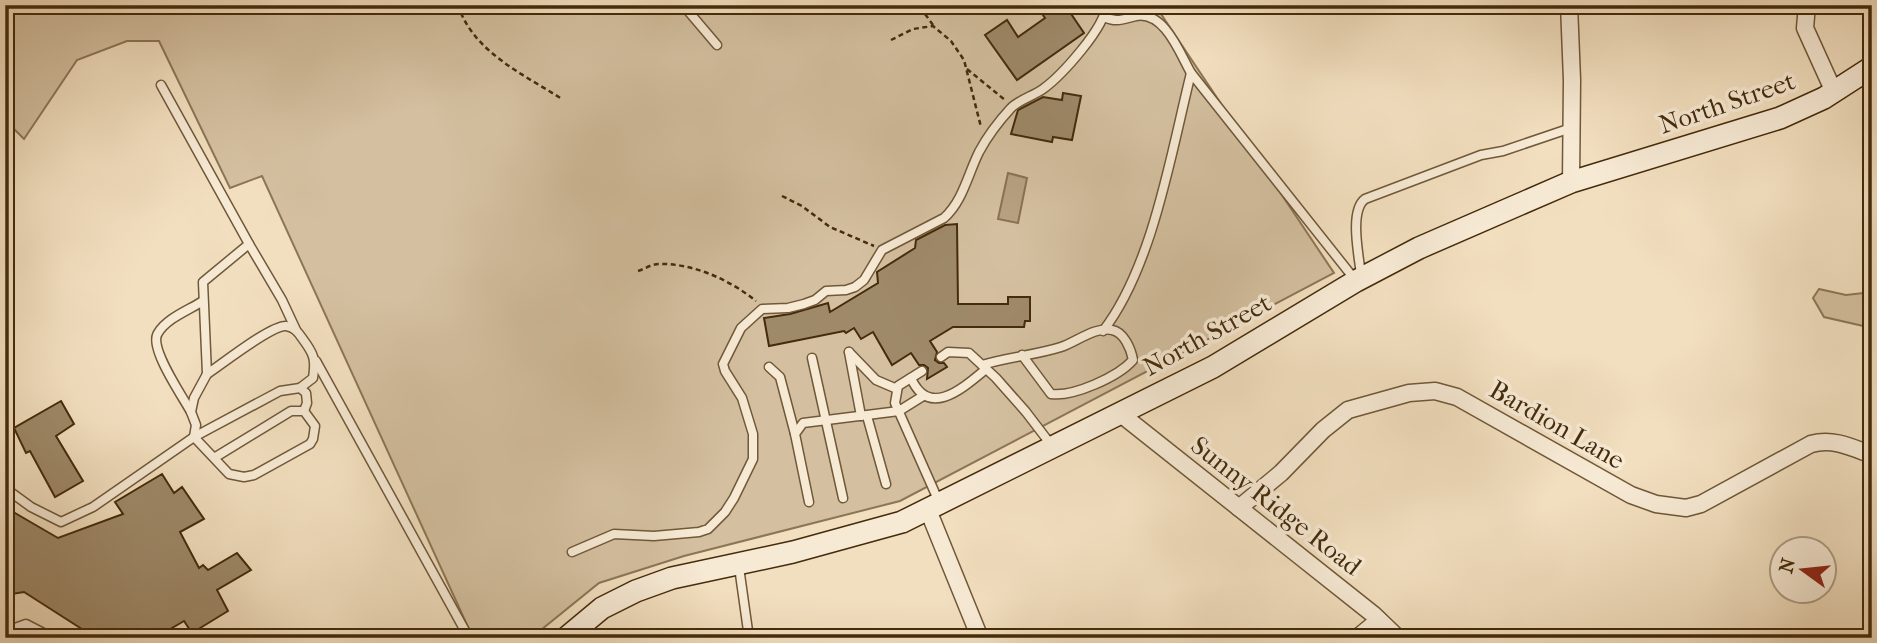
<svg xmlns="http://www.w3.org/2000/svg" width="1877" height="643" font-family="'IM FELL French Canon',serif">
<rect width="100%" height="100%" fill="#f2dfbf"/>
<filter id="stains"><feTurbulence type="fractalNoise" baseFrequency=".00286" numOctaves="4"/><feColorMatrix values="0 0 0 0 .2 0 0 0 0 .09 0 0 0 0 .02 0 0 0 .5 -.17"/></filter>
<radialGradient id="worn" r=".72"><stop offset=".6" stop-color="#630" stop-opacity="0"/><stop offset="1" stop-color="#630" stop-opacity=".3"/></radialGradient>
<g fill="#d4c0a0" stroke="#8c7656" stroke-width="2">
<polygon points="5,5 1155,5 1334,273 900,501 684,556 599,583 531,638 473,638 262,176 230,188 159,41 127,41 77,60 24,139 5,120"/>
<polygon points="1819,289 1846,295 1872,292 1872,328 1824,317 1813,298"/>
</g>
<polygon fill="#b7a282" stroke="#897252" stroke-width="2" points="1008,173 1027,178 1018,223 998,219"/>
<g fill="#9e8969" stroke="#442b0b" stroke-width="2">
<polygon points="1036,5 1065,5 1084,33 1017,80 985,35 1007,20 1018,37 1045,18"/>
<polygon points="1063,93 1081,96 1072,140 1053,137 1052,142 1011,134 1018,110 1043,97 1062,100"/>
<polygon points="957,224 958,304 1008,304 1008,297 1030,297 1030,321 1025,321 1024,327 953,327 930,341 937,352 935,360 939,363 944,363 947,367 927,379 928,368 924,365 919,365 911,353 892,365 873,332 861,339 854,328 846,333 844,331 769,346 764,318 790,314 828,303 830,312 878,283 877,272 915,248 916,240 945,225"/>
<polygon points="61,401 74,424 56,436 83,481 55,497 30,451 26,453 14,428"/>
<polygon points="162,474 174,493 182,487 204,519 180,532 199,568 203,565 208,570 237,553 251,570 217,590 228,611 192,633 184,621 155,638 96,638 24,592 5,595 5,503 15,513 58,538 123,514 115,502"/>
</g>
<g fill="none" stroke-linecap="round" stroke-linejoin="round">
<g stroke="#705838" stroke-width="11">
<g id="lane">
<polyline points="683,5 717,45"/>
<path d="M 1104,17 C 1117,23 1123,19 1136,16 C 1165,11 1180,54 1191,73"/>
<polyline points="161,85 249,244 282,300 296,330"/>
<path d="M 1361,275 C 1359,256 1349,211 1365,199 L 1481,155 L 1503,151 L 1571,128"/>
<path d="M 1103,331 C 1153,266 1171,153 1191,73 L 1356,281"/>
<polyline points="849,352 861,416"/>
<polyline points="849,352 876,380 897,389"/>
<polyline points="941,357 948,352 969,353 996,378 1026,412 1052,446"/>
<polyline points="812,358 843,498"/>
<polyline points="316,361 469,638"/>
<path d="M 982,365 C 1008,357 1036,355 1061,347 C 1076,342 1096,326 1112,330 C 1124,332 1131,349 1133,360 C 1118,377 1073,397 1051,394 L 1022,355"/>
<polyline points="769,367 780,377 795,434"/>
<polyline points="922,371 898,386 895,403 939,502"/>
<path d="M 207,374 C 221,365 271,325 286,326 C 294,327 298,332 302,338 C 314,354 316,359 313,378 L 300,388"/>
<path d="M 911,378 C 929,419 963,388 986,369"/>
<path d="M 191,412 C 183,397 148,347 158,333 C 167,318 189,310 203,301"/>
<polyline points="867,416 886,484"/>
<polyline points="194,437 229,474 244,477 254,475 310,444 313,439 315,426 304,411 291,411 214,458"/>
<polyline points="194,437 196,425 191,412 194,398 207,374 203,282 249,244"/>
<polyline points="5,488 31,507 61,522 93,507 194,437 280,391 300,388 306,393 307,403 304,411"/>
<polyline points="809,502 795,434 803,423 899,411 923,396"/>
<path d="M 572,552 L 614,534 L 654,536 L 699,532 L 708,529 L 725,512 L 734,498 L 753,459 L 753,434 L 742,398 L 725,371 L 723,364 L 741,328 L 762,309 L 788,308 L 804,304 L 815,300 L 826,291 L 846,290 L 855,287 L 864,280 L 882,250 L 944,218 C 963,201 968,174 979,152 C 987,137 999,121 1011,108 C 1019,100 1033,96 1043,89 C 1061,76 1106,27 1106,5"/>
<polyline points="739,567 749,638"/>
<polyline points="5,637 15,628 26,624 53,638"/>
</g>
</g>
<g stroke="#705838" stroke-width="19">
<g id="street">
<polyline points="1569,5 1572,80 1571,182"/>
<polyline points="1807,5 1805,28 1834,92"/>
<polyline points="1122,415 1374,615 1398,638"/>
<path d="M 1239,508 L 1281,473 L 1323,430 L 1348,410 L 1409,393 L 1435,391 L 1457,397 L 1631,495 L 1656,504 L 1686,508 L 1701,504 L 1811,444 C 1833,438 1851,447 1872,455"/>
<polyline points="928,510 980,638"/>
<polyline points="1357,638 1379,620"/>
</g>
</g>
<g stroke="#442b0b" stroke-width="24">
<polyline id="secondary" points="566,638 602,608 636,591 672,578 793,552 902,522 1213,367 1356,281 1419,248 1571,182 1780,118 1824,98 1872,67"/>
</g>
<g stroke="#442b0b" stroke-width="2.5" stroke-dasharray="5 3.5" stroke-linecap="butt">
<path d="M 458,5 C 473,52 523,74 562,99"/>
<polyline points="899,5 925,14 927,5"/>
<polyline points="933,25 925,14 937,5"/>
<polyline points="891,40 913,29 933,26 951,41 964,60 981,127"/>
<polyline points="967,69 1005,100"/>
<polyline points="782,196 802,206 830,227 874,246"/>
<path d="M 638,271 C 645,269 651,264 659,264 C 693,263 730,280 756,301"/>
</g>
<use href="#lane" stroke="#f7ead5" stroke-width="8"/>
<use href="#street" stroke="#f7ead5" stroke-width="16"/>
<use href="#secondary" stroke="#f7ead5" stroke-width="21"/>
</g>
<g text-anchor="middle" dominant-baseline="central" stroke-width="7" stroke-linejoin="round" paint-order="stroke">
<g font-size="26" fill="#442b0b" stroke="#f7ead5">
<text transform="translate(1727 103) rotate(-19)">North Street</text>
<text transform="translate(1207 335) rotate(-29)">North Street</text>
<text transform="translate(1557 425) rotate(30)">Bardion Lane</text>
<text transform="translate(1276 506) rotate(38)">Sunny Ridge Road</text>
</g>
</g>
<rect width="1877" height="643" fill="none" stroke="#f2dfbf" stroke-width="28"/>
<rect x="7" y="7" width="1863" height="629" fill="none" stroke="#442b0b" stroke-width="3.5"/>
<rect x="14" y="14" width="1849" height="615" fill="none" stroke="#442b0b" stroke-width="2"/>
<g transform="translate(1803 570) rotate(285)"><circle r="33" fill="#f7ead5" stroke="#af9e84" stroke-width="2"/>
<path d="M0-5L12 26L0 18L-12 26Z" fill="#8f2418"/>
<text y="-10" font-size="19" font-weight="bold" text-anchor="middle" fill="#442b0b">N</text>
</g>
<rect width="100%" height="100%" filter="url(#stains)"/>
<rect width="100%" height="100%" fill="url(#worn)"/>
</svg>
